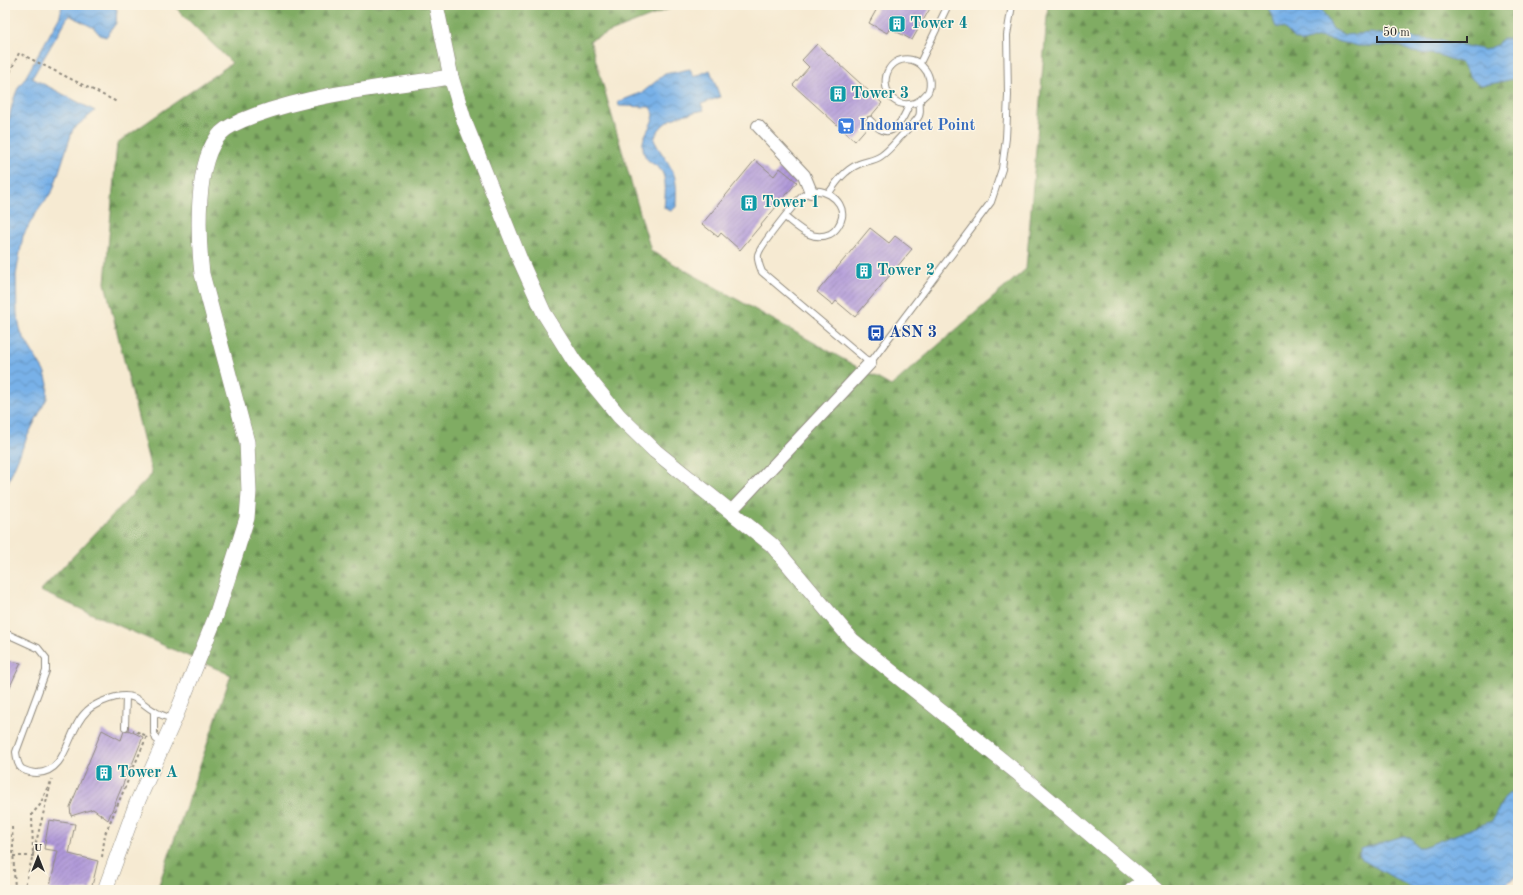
<svg xmlns="http://www.w3.org/2000/svg" width="1523" height="895" font-family="'Old Standard TT',serif">
<defs>
<pattern id="forest-firs" width="22" height="20" patternUnits="userSpaceOnUse"><rect width="22" height="20" fill="#80ac64"/><path d="M5 1l3.5 6h-7zM16 11l3.5 6h-7z" fill="#698c53"/></pattern>
<pattern id="water-waves" width="16" height="10" patternUnits="userSpaceOnUse"><rect width="16" height="10" fill="#78b1e8"/><path d="M0 5q4-4 8 0t8 0" fill="none" stroke="#6390bc"/></pattern>
<pattern id="building-hatch" width="6" height="6" patternUnits="userSpaceOnUse"><rect width="6" height="6" fill="#af97d9"/><path d="M-1 1l2-2M0 6l6-6M5 7l2-2" fill="none" stroke="#8f7bb0"/></pattern>
</defs>
<rect width="100%" height="100%" fill="#fcf5e5"/>
<filter id="ink" filterUnits="userSpaceOnUse"><feTurbulence type="fractalNoise" baseFrequency=".025" numOctaves="2"/><feDisplacementMap in="SourceGraphic" scale="8" xChannelSelector="R" yChannelSelector="G"/><feConvolveMatrix kernelMatrix="1 2 1 2 8 2 1 2 1" color-interpolation-filters="sRGB"/></filter>
<filter id="wash" filterUnits="userSpaceOnUse"><feTurbulence type="fractalNoise" baseFrequency=".012" numOctaves="4" result="noise"/><feDisplacementMap in="SourceGraphic" scale="16" xChannelSelector="R" yChannelSelector="G"/><feGaussianBlur stdDeviation="0.9" result="paint"/><feColorMatrix in="noise" values="0 0 0 0 0 0 0 0 0 0 0 0 0 0 0 0 0 1.4 0 .05"/><feComposite in="paint" operator="in"/></filter>
<g filter="url(#wash)">
<rect width="100%" height="100%" fill="#f6ead2"/>
<polygon fill="url(#forest-firs)" stroke="#566c48" points="173,5 679,5 590,40 651,251 891,386 1026,269 1048,5 1518,5 1518,844 1488,890 157,890 231,675 40,591 152,474 105,283 117,143 232,63"/>
<g fill="url(#water-waves)" stroke="#526e8a">
<path d="M 62,5 L 109,5 L 117,9 L 116,23 L 106,37 L 100,35 L 94,28 L 69,15 L 32,78 L 95,111 L 73,129 L 53,190 L 34,216 L 23,236 L 16,275 L 17,314 L 21,333 L 45,373 L 48,384 L 47,398 L 28,435 L 5,489 L 7,392 L 5,387 L 5,142 C 8,127 12,90 24,80 L 60,16 Z"/>
<polygon points="1267,5 1319,5 1333,29 1345,35 1370,33 1444,41 1485,50 1497,45 1501,39 1518,39 1518,78 1491,84 1480,85 1473,80 1461,63 1439,55 1412,52 1400,46 1358,46 1319,37 1303,42 1294,38 1284,28 1276,27"/>
<path d="M 690,69 L 694,77 L 710,70 L 720,97 L 701,104 L 704,110 C 683,115 661,117 654,140 C 659,151 667,159 672,170 C 678,181 676,195 676,207 L 671,211 L 664,208 C 665,197 668,176 659,168 C 650,161 644,161 643,147 C 641,137 653,125 654,114 L 650,107 L 619,106 L 618,102 L 643,92 L 665,74 Z"/>
<polygon points="1511,792 1518,793 1518,873 1504,887 1495,890 1415,890 1361,859 1359,854 1361,849 1403,836 1410,838 1418,847 1423,847 1492,821 1505,797"/>
</g>
<g id="blocks">
<g fill="url(#building-hatch)">
<polygon points="879,5 932,5 912,40 890,28 887,33 869,23"/>
<polygon points="817,44 882,103 871,116 867,117 865,122 869,125 855,141 793,85 809,67 802,60"/>
<polygon points="755,160 774,176 780,168 797,182 740,250 721,233 718,237 702,224"/>
<polygon points="870,228 889,243 895,236 912,249 855,317 836,301 833,305 817,292"/>
<polygon points="5,660 21,663 5,697"/>
<polygon points="102,730 121,740 124,731 128,730 143,737 131,767 127,769 126,777 108,820 93,809 71,816 70,807"/>
<polygon points="49,820 75,824 69,854 98,861 91,890 49,890 58,851 44,849"/>
</g>
</g>
</g>
<g filter="url(#ink)">
<use href="#blocks" fill-opacity="0" stroke="#908a7e" stroke-width="1"/>
<g fill="none" stroke-linecap="round" stroke-linejoin="round">
<g stroke="#908a7e" stroke-width="8">
<g id="service">
<polyline points="920,63 948,5"/>
<path d="M 870,120 C 873,123 876,127 880,129 C 895,138 905,115 909,105"/>
<path d="M 829,193 C 837,181 845,170 859,164 C 866,161 874,161 881,156 C 890,150 897,140 905,132 C 909,127 916,122 919,116 C 921,112 919,106 920,101 C 921,98 926,95 928,92 C 932,83 929,73 923,67 C 917,60 907,57 898,61 C 877,71 884,107 909,104 C 913,104 917,102 920,100"/>
<path d="M 785,217 C 799,228 812,242 830,234 C 836,231 841,223 842,217 C 845,199 819,183 804,195 C 797,200 759,247 758,255 C 757,260 760,267 762,272 L 870,363 L 991,202 L 1002,169 L 1006,138 L 1008,95 L 1007,35 L 1012,5"/>
<path d="M 5,633 L 38,648 L 46,658 L 46,671 L 16,752 C 17,758 17,765 22,769 C 26,771 33,773 37,773 C 68,772 67,730 86,712 C 92,705 107,699 116,697 C 137,693 140,703 154,711 C 160,715 168,717 174,720"/>
<polyline points="154,711 154,733 156,739 164,743"/>
<polyline points="125,727 126,697"/>
</g>
</g>
<g stroke="#908a7e" stroke-width="14">
<g id="minor">
<polyline points="758,126 804,175 811,192"/>
<polyline points="731,511 870,363"/>
</g>
</g>
<g stroke="#908a7e" stroke-width="16">
<g id="tertiary">
<polyline points="436,5 451,77 465,123 521,262 544,313 574,361 619,416 655,451 772,545 852,640 1019,774 1156,890"/>
<path d="M 105,890 L 136,805 L 174,720 L 216,616 L 247,518 L 249,492 L 247,442 L 202,274 C 198,237 194,161 221,133 C 229,125 242,120 253,116 C 316,93 385,87 451,77"/>
<polyline points="1132,890 1146,881"/>
</g>
</g>
<g stroke="#908a7e" stroke-width="2" stroke-dasharray="3 3" stroke-linecap="butt">
<polyline points="5,83 19,53 117,102"/>
<polyline points="12,827 15,890"/>
<polyline points="5,836 12,836"/>
<polyline points="13,856 33,856 32,814 40,805 51,779"/>
<polyline points="102,857 105,834 147,736 133,730"/>
<polyline points="24,890 52,779"/>
</g>
<use href="#service" stroke="#fff" stroke-width="6"/>
<use href="#minor" stroke="#fff" stroke-width="12"/>
<use href="#tertiary" stroke="#fff" stroke-width="15"/>
</g>
</g>
<defs>
<g id="building-square" transform="scale(0.9)"><rect x="-9" y="-9" width="18" height="18" rx="4" fill="#0f9aa8" stroke="#fcf5e5"/><path d="M-4-6H4V6H1V3H-1V6H-4ZM-2.5-4.3h1.7v1.8h-1.7ZM.8-4.3h1.7v1.8H.8ZM-2.5-1h1.7V.8h-1.7ZM.8-1h1.7V.8H.8Z" fill="#fff"/></g>
<g id="supermarket-square" transform="scale(0.9)"><rect x="-9" y="-9" width="18" height="18" rx="4" fill="#3f7fe0" stroke="#fcf5e5"/><path d="M-6-5.5h2.5l.6 2H6L4.5 2H-2.5L-4.4-4H-6ZM-1.5 3.2a1.3 1.3 0 1 0 .1 0ZM3 3.2a1.3 1.3 0 1 0 .1 0Z" fill="#fff"/></g>
<g id="bus-square" transform="scale(0.9)"><rect x="-9" y="-9" width="18" height="18" rx="4" fill="#1a4fb4" stroke="#fcf5e5"/><path d="M-5-6H5V4H4V6H2V4H-2V6H-4V4H-5ZM-3.5-4V0h7V-4ZM-3.5 1.2v1.5H-2V1.2ZM2 1.2v1.5H3.5V1.2Z" fill="#fff"/></g>
</defs>
<g fill-rule="evenodd">
<use href="#building-square" x="897" y="24"/>
<use href="#building-square" x="838" y="94"/>
<use href="#supermarket-square" x="846" y="126"/>
<use href="#building-square" x="749" y="203"/>
<use href="#building-square" x="864" y="271"/>
<use href="#bus-square" x="876" y="333"/>
<use href="#building-square" x="104" y="773"/>
</g>
<g text-anchor="middle" dominant-baseline="central" stroke-width="3" stroke-linejoin="round" paint-order="stroke">
<g font-size="16" font-weight="bold" fill="#0d838f" stroke="#fcf5e5" text-anchor="start">
<text x="910" y="24">Tower 4</text>
<text x="851" y="94">Tower 3</text>
<text x="762" y="203">Tower 1</text>
<text x="877" y="271">Tower 2</text>
<text x="117" y="773">Tower A</text>
</g>
<g font-size="16" font-weight="bold" fill="#366cbe" stroke="#fcf5e5" text-anchor="start">
<text x="859" y="126">Indomaret Point</text>
</g>
<g font-size="16" font-weight="bold" fill="#164399" stroke="#fcf5e5" text-anchor="start">
<text x="889" y="333">ASN 3</text>
</g>
</g>
<rect width="1523" height="895" fill="none" stroke="#fcf5e5" stroke-width="20"/>
<g transform="translate(38 857)" stroke="#fcf5e5" stroke-width="3" paint-order="stroke">
<path d="M0-3L7 15L0 10L-7 15Z" fill="#2b2b2b"/>
<text y="-6" font-size="11" font-weight="bold" text-anchor="middle" fill="#2b2b2b">U</text>
</g>
<path d="M1377 36v6h90v-6" fill="none" stroke="#2b2b2b" stroke-width="2"/>
<text x="1383" y="36" font-size="12" fill="#2b2b2b" stroke="#fcf5e5" stroke-width="3" paint-order="stroke">50 m</text>
</svg>
